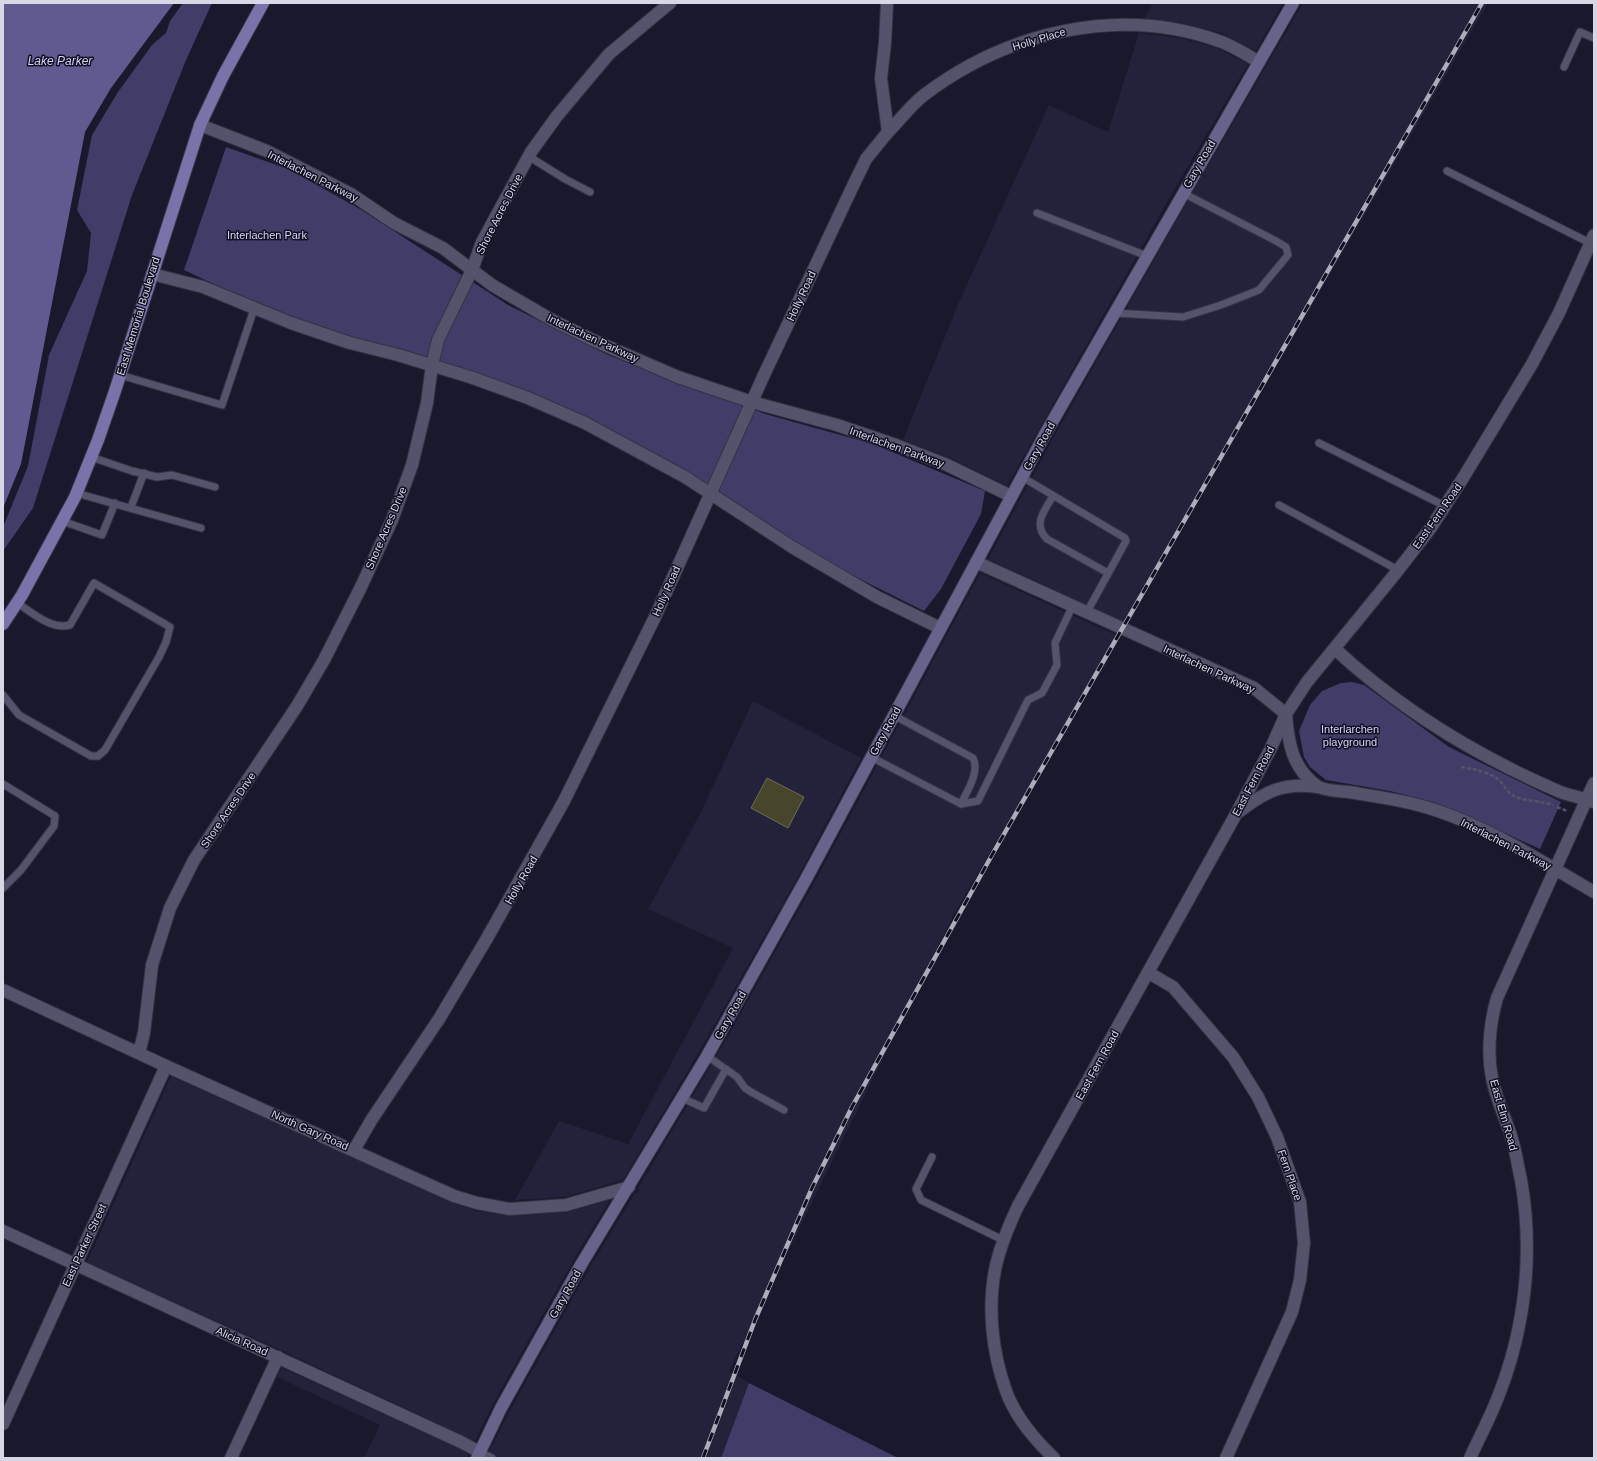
<svg xmlns="http://www.w3.org/2000/svg" width="1597" height="1461" font-family="Helvetica,sans-serif">
<rect width="100%" height="100%" fill="#1a182d"/>
<g fill="#24213b">
<polygon points="1153,3 1283,3 1256,51 1221,33 1183,23 1145,18"/>
<polygon points="1303,3 1488,3 1126,623 988,559 1052,440 1185,205"/>
<polygon points="1139,33 1180,38 1217,48 1248,64 1170,197 1007,486 948,457 903,440 959,302 1049,105 1108,132"/>
<polygon points="980,573 1118,636 954,914 729,1371 749,1383 721,1458 486,1458 509,1412 590,1267 635,1193 639,1192 638,1188 717,1055 814,883"/>
<polygon points="753,701 861,758 799,875 702,1047 623,1180 564,1197 515,1200 559,1121 628,1144 733,948 648,909 700,814"/>
<polygon points="171,1076 452,1203 476,1211 509,1216 568,1212 610,1200 574,1259 493,1404 475,1441 274,1347 87,1262"/>
<polygon points="282,1368 458,1448 469,1455 467,1458 364,1458 380,1425 277,1377"/>
</g>
<g fill="#413c68">
<polygon points="183,3 212,3 186,60 132,195 33,508 3,551 3,527 28,466 49,355 87,271 91,233 77,210 92,135 118,92 152,45 166,33 170,21"/>
<polygon points="226,147 288,169 360,209 508,305 608,355 765,414 873,444 985,491 981,514 941,589 924,611 830,564 687,473 592,422 492,378 331,331 252,302 184,270"/>
<polygon points="1352,682 1364,685 1449,747 1561,802 1540,849 1476,820 1431,802 1390,791 1326,780 1310,767 1304,757 1299,731 1310,705 1322,691 1341,683"/>
<polygon points="749,1383 898,1458 721,1458"/>
</g>
<polygon fill="#5f5a8f" points="3,3 174,3 111,88 85,132 21,464 3,508"/>
<polygon fill="#47462d" stroke="#6d6c52" points="767,778 804,797 788,828 751,808"/>
<g fill="none" stroke-linecap="round" stroke-linejoin="round">
<g stroke="#343243" stroke-width="9">
<g id="lane">
<polyline points="1564,67 1580,32 1594,38"/>
<polyline points="528,156 565,179 590,192"/>
<polyline points="1447,171 1590,243"/>
<polyline points="1037,213 1147,256"/>
<polyline points="1114,313 1183,317 1221,305 1259,290 1288,255 1286,247 1276,241 1183,193"/>
<polyline points="120,375 222,405 254,309"/>
<polyline points="1319,443 1445,506"/>
<polyline points="91,457 132,471 157,477 172,475 215,487"/>
<polyline points="1022,477 1125,538 1126,541 1087,612"/>
<polyline points="76,493 201,528"/>
<path d="M 1053,496 C 1045,510 1032,524 1047,539 L 1108,573"/>
<polyline points="1279,505 1398,570"/>
<polyline points="131,507 144,473"/>
<polyline points="62,521 102,535 115,503"/>
<path d="M 3,695 L 19,715 L 91,756 L 98,756 L 105,750 L 159,657 L 166,642 L 170,627 L 94,583 L 70,625 C 51,630 33,613 17,603"/>
<path d="M 893,715 L 973,758 C 980,772 967,791 961,804"/>
<polyline points="871,757 961,804 978,801 1028,700 1042,693 1057,665 1055,643 1073,605"/>
<polyline points="3,784 55,816 54,826 21,870 3,888"/>
<polyline points="707,1056 737,1077 745,1088 751,1092 784,1110"/>
<polyline points="682,1098 704,1108 726,1069"/>
<polyline points="932,1157 916,1189 921,1200 1003,1240"/>
<polyline points="480,1452 492,1458"/>
</g>
</g>
<g stroke="#343243" stroke-width="14">
<g id="street">
<polyline points="200,125 267,151 351,194 394,223 443,248 492,285 552,320 595,341 678,377 752,402 837,425 896,445 945,464 1011,496"/>
<path d="M 888,132 C 900,120 911,105 924,95 C 1007,32 1119,5 1219,41 C 1233,46 1246,54 1259,62"/>
<polyline points="152,274 203,287 291,323 350,343 398,355 470,377 528,398 585,423 685,477 792,547 877,597 940,628"/>
<path d="M 976,562 L 1254,688 L 1286,714 C 1288,742 1292,768 1317,786 C 1324,791 1341,791 1349,792 C 1379,797 1409,801 1438,811 C 1494,830 1544,863 1594,892"/>
<path d="M 1335,649 C 1400,709 1477,756 1558,791 C 1569,796 1582,797 1593,802"/>
<path d="M 1240,811 C 1266,791 1284,782 1318,787"/>
<polyline points="1149,973 1173,987 1233,1057 1258,1097 1277,1137 1300,1202 1304,1243 1300,1280 1292,1312 1226,1458"/>
<polyline points="3,990 166,1066 405,1174 454,1196 477,1203 510,1209 566,1205 629,1187"/>
<polyline points="139,1053 144,1033 152,965 170,908 194,860 297,706 324,660 360,589 392,520 412,465 427,403 432,365 438,340 472,270 482,242 531,152 557,116 609,54 670,3"/>
<polyline points="354,1150 372,1119 439,1019 486,940 564,801 655,617 763,377 851,190 866,159 888,132 881,78 885,43 887,3"/>
<polyline points="3,1231 461,1442 480,1452"/>
<polyline points="3,1424 166,1066"/>
<polyline points="231,1458 278,1357"/>
<path d="M 1054,1458 C 1035,1440 1015,1416 1006,1391 C 992,1352 987,1306 996,1265 C 1001,1244 1009,1225 1018,1206 L 1236,814 L 1270,750 L 1286,714 L 1307,682 L 1395,574 L 1430,529 L 1463,478 L 1532,364 L 1559,313 L 1594,235"/>
<path d="M 1470,1458 C 1479,1438 1490,1418 1498,1397 C 1525,1329 1534,1253 1521,1180 C 1518,1167 1516,1152 1512,1139 C 1506,1119 1496,1099 1492,1078 C 1487,1052 1490,1023 1497,998 L 1594,783"/>
</g>
</g>
<g stroke="#343243" stroke-width="14">
<polyline id="secondary" points="477,1458 501,1408 582,1263 707,1056 806,879 1044,436 1293,3"/>
</g>
<g stroke="#343243" stroke-width="14">
<polyline id="primary" points="3,624 22,595 75,497 98,440 115,391 200,125 223,76 263,3"/>
</g>
<g stroke="#555467" stroke-width="2.5" stroke-dasharray="4 2" stroke-linecap="butt">
<path d="M 1461,767 C 1474,769 1491,772 1501,782 C 1505,787 1508,793 1514,796 C 1526,802 1540,800 1553,805"/>
<polyline points="1557,807 1567,811"/>
</g>
<use href="#lane" stroke="#54536b" stroke-width="7"/>
<use href="#street" stroke="#54536b" stroke-width="12"/>
<use href="#secondary" stroke="#66648a" stroke-width="12"/>
<use href="#primary" stroke="#7874a9" stroke-width="12"/>
<g stroke="#acacbb" stroke-width="4.5">
<polyline id="rail" points="703,1458 755,1320 812,1188 852,1107 992,855 1482,3"/>
</g>
<use href="#rail" stroke="#110f23" stroke-width="3" stroke-dasharray="9" stroke-linecap="butt"/>
</g>
<g text-anchor="middle" dominant-baseline="central" stroke-width="3" stroke-linejoin="round" paint-order="stroke">
<g font-size="11" fill="#d7d7e5" stroke="#110f23">
<text transform="translate(1039 39) rotate(-17)">Holly Place</text>
<text transform="translate(1199 164) rotate(-60)">Gary Road</text>
<text transform="translate(313 176) rotate(27)">Interlachen Parkway</text>
<text transform="translate(499 214) rotate(-63)">Shore Acres Drive</text>
<text transform="translate(801 296) rotate(-65)">Holly Road</text>
<text transform="translate(138 316) rotate(-73)">East Memorial Boulevard</text>
<text transform="translate(593 338) rotate(25)">Interlachen Parkway</text>
<text transform="translate(1039 446) rotate(-61)">Gary Road</text>
<text transform="translate(897 447) rotate(20)">Interlachen Parkway</text>
<text transform="translate(1437 516) rotate(-55)">East Fern Road</text>
<text transform="translate(386 528) rotate(-67)">Shore Acres Drive</text>
<text transform="translate(666 591) rotate(-66)">Holly Road</text>
<text transform="translate(1209 669) rotate(25)">Interlachen Parkway</text>
<text transform="translate(885 731) rotate(-62)">Gary Road</text>
<text transform="translate(1253 781) rotate(-62)">East Fern Road</text>
<text transform="translate(228 810) rotate(-56)">Shore Acres Drive</text>
<text transform="translate(1506 844) rotate(27)">Interlachen Parkway</text>
<text transform="translate(521 880) rotate(-60)">Holly Road</text>
<text transform="translate(730 1015) rotate(-61)">Gary Road</text>
<text transform="translate(1097 1065) rotate(-61)">East Fern Road</text>
<text transform="translate(1504 1115) rotate(74)">East Elm Road</text>
<text transform="translate(310 1130) rotate(24)">North Gary Road</text>
<text transform="translate(1290 1175) rotate(71)">Fern Place</text>
<text transform="translate(84 1245) rotate(-65)">East Parker Street</text>
<text transform="translate(565 1294) rotate(-61)">Gary Road</text>
<text transform="translate(242 1341) rotate(24)">Alicia Road</text>
</g>
<g font-size="11" fill="#d6d4f6" stroke="#110f23">
<text x="267" y="235">Interlachen Park</text>
<text x="1350" y="729">Interlarchen<tspan x="1350" dy="13">playground</tspan></text>
</g>
<g font-size="12" font-style="italic" fill="#d5d4f5" stroke="#110f23">
<text x="60" y="61">Lake Parker</text>
</g>
</g>
<rect width="1597" height="1461" fill="none" stroke="#d7d7e5" stroke-width="8"/>
</svg>
